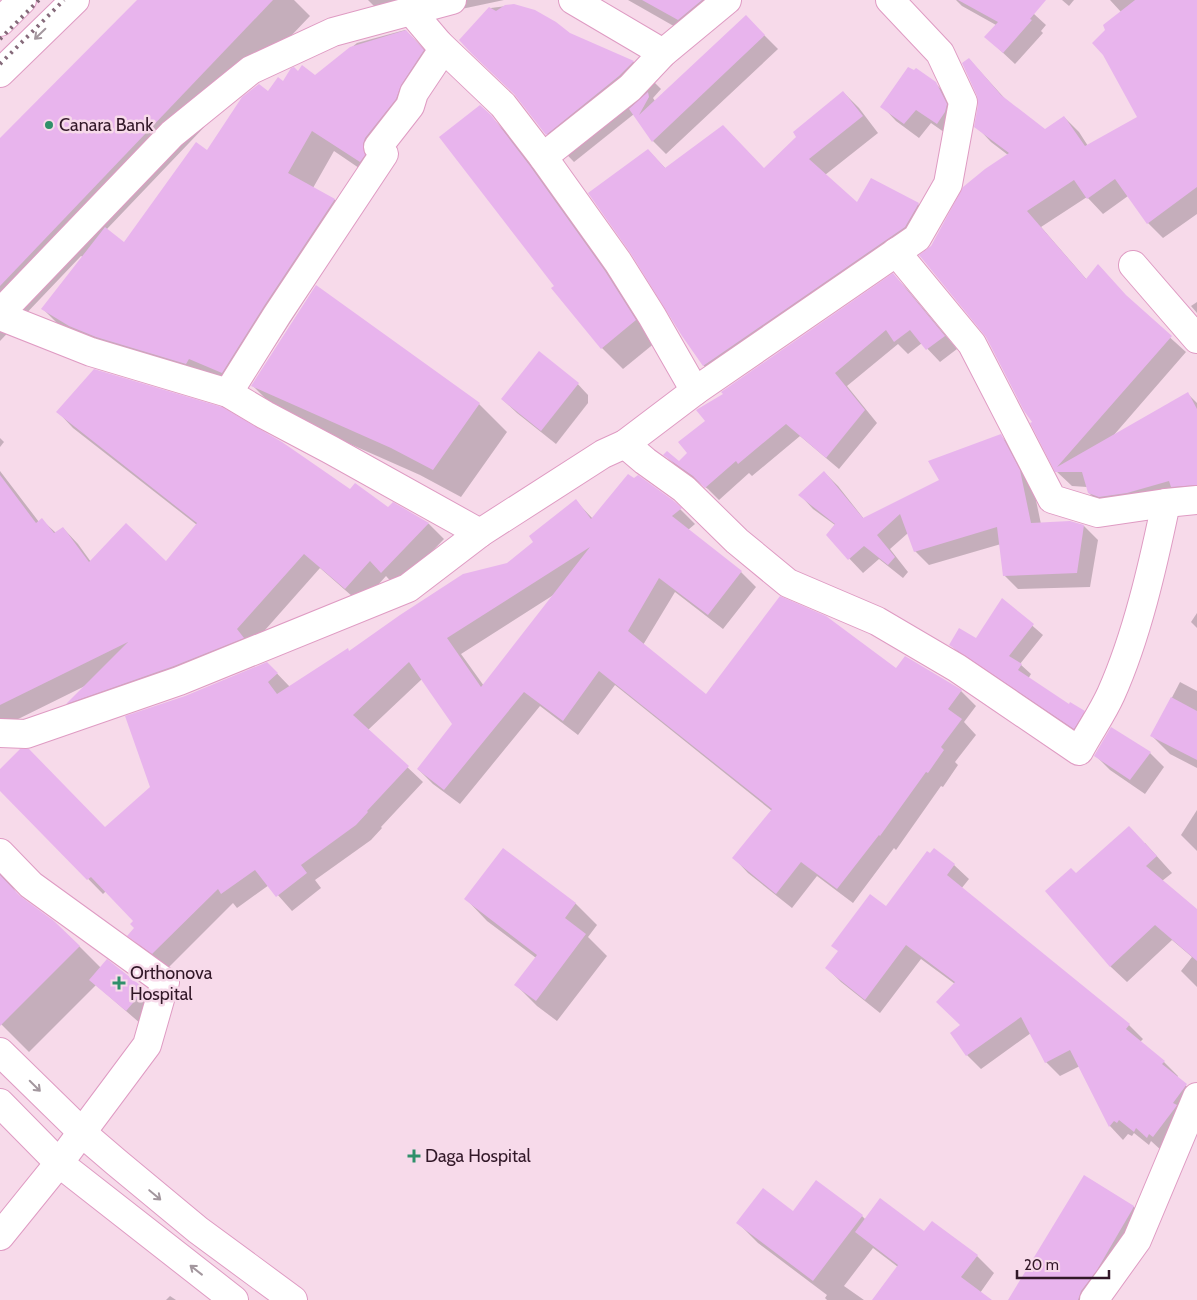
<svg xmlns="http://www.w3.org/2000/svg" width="1197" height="1300" font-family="Cabin,sans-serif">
<rect width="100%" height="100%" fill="#f7daea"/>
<g fill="#0003" fill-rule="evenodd">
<polygon points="139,0 294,0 310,16 106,230 124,244 208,152 269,92 298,73 315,77 357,43 405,30 427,52 422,106 417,120 386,159 381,183 334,151 313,188 335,200 356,221 244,394 64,330 43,309 83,257 81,256 0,341 0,139"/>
<polygon points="368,0 504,0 452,11 394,26"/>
<polygon points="628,0 740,0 732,14 700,41"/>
<polygon points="956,0 1009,0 1034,14 1046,25 1041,31 1043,33 1015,64 986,37 996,25 962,6"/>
<polygon points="1062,0 1074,0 1069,6"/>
<polygon points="1110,0 1197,0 1197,214 1163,238 1148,223 1128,196 1103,214 1087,197 1041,227 1087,280 1098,265 1133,304 1186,352 1113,436 1188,394 1197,403 1197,501 1104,508 1089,493 1087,487 1072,486 1056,471 1034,422 998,356 932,247 1008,155 991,142 976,126 980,105 969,59 1007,101 1045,131 1064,117 1079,132 1088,146 1138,118 1121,12"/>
<polygon points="514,5 569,34 634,62 661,89 653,98 655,101 759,30 778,49 666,154 653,141 634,114 574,162 547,134 519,98 461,40 491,8"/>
<polygon points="935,83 950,98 951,137 931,123 919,138 896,121 882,106"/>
<polygon points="843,92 859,108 878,133 825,175 857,204 918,204 934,220 720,381 704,366 683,335 648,150 666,169 764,169"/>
<polygon points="480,106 512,138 551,189 656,342 623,369 602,348 556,286"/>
<polygon points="893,275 906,288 957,349 940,362 922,343 908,354 898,344 847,386 877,423 839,469 800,436 752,476 749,473 719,500 708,489 677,467 665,455 679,463 689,453 707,421"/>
<polygon points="1197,302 1197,313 1191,306"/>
<polygon points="574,380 588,395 588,403 556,444 517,413 502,399"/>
<polygon points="253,386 479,404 507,432 461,497 420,475 280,413"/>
<polygon points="58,412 350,490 389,508 393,504 429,524 444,539 397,588 386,576 361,604 320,568 251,646 82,718 67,704 85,686 4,726 0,721 0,471 39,522 42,520 56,533 63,528 78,544 91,562 166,563 197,525 73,428"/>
<polygon points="1000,435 1014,449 1033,486 1041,524 1084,526 1098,540 1090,587 1018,589 1004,575 1001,544 929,565 915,551 908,533 890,549 908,572 903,578 879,559 863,573 827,535 835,525 813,509 800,495 824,472 838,486 864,519 940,481"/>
<polygon points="0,438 4,442 0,447"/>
<path d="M 576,501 L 593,519 L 673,502 L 695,524 L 688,530 L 741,572 L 756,587 L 723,629 L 675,592 L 643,645 L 706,696 L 896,670 L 961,691 L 976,706 L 964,722 L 976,735 L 955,762 L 958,765 L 943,787 L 941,786 L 896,850 L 894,848 L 853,903 L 817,876 L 792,908 L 748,873 L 734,858 L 772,811 L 615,685 L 578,735 L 540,706 L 460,804 L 433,784 L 418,769 L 454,724 L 422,679 L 368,730 L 423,782 L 381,827 L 382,828 L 371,840 L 315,880 L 321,888 L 292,911 L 269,885 L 237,908 L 233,903 L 168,968 L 144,950 L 129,935 L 135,928 L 135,921 L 106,891 L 103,894 L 0,789 L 0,771 L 105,828 L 152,788 L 185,697 L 267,663 L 290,687 L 508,564 L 535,542 ZM 555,594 L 484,686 L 461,654 Z"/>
<polygon points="1003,600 1043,635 1020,664 1031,674 1028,679 1069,706 1084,712 1094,721 1084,737 961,655 951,645 977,639"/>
<polygon points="1197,613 1197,628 1191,622"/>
<polygon points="1180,682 1197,691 1197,768 1170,754 1152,736"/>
<polygon points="1150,753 1164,767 1145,794 1110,770 1096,756"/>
<polygon points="1197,810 1197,851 1181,835"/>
<polygon points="1145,843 1172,873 1162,881 1197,911 1197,987 1181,971 1192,957 1172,940 1127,982 1111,967 1046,891 1076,875"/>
<polygon points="503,849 576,904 597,925 588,937 607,956 557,1021 537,1006 516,985 536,958 487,921 466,899"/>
<polygon points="934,849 954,865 969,879 961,889 1129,1025 1143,1039 1140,1042 1164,1062 1178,1076 1177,1078 1197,1095 1162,1151 1151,1141 1149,1145 1134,1133 1132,1136 1128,1134 1123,1140 1110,1126 1080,1066 1060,1076 1046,1062 1031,1033 981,1069 967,1055 955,984 921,959 880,1013 841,982 827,968 886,908"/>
<polygon points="0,873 12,885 16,893 79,946 101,968 145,990 159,1004 141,1024 96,985 29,1052 0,1023"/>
<polygon points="1084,1177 1134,1207 1151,1224 1105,1300 1009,1300"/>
<polygon points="793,1213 862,1216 866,1220 924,1233 977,1256 994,1273 980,1293 989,1300 873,1300 898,1267 873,1248 844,1286 864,1300 827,1300 825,1298 827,1295 758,1243 738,1223"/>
<polygon points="170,1296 176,1300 166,1300"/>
</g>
<g fill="#e8b4ed" fill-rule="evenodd">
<polygon points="137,0 273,0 0,286 0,138"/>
<polygon points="642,0 702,0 678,20"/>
<polygon points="958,0 1046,0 1030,19 1032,20 1003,53 984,37 998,22"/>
<polygon points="1135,0 1197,0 1197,187 1147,224 1115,179 1087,199 1074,180 1027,211 1086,279 1098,264 1126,295 1172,336 1057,467 1188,392 1197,409 1197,485 1171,487 1169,481 1127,493 1099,497 1088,493 1082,472 1055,472 1030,423 1032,422 1024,411 986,337 919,255 931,246 963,187 985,169 1009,153 974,127 978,105 977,96 962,63 969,58 1001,95 1045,129 1064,116 1085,146 1137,117 1103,55 1092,43 1105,30 1103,25"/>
<polygon points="514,4 535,10 556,22 570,33 634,61 619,76 546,135 514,94 472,54 459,40 489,7 496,11 505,5"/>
<polygon points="746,15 765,35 652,142 629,109 648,92 649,97 639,115"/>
<polygon points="406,30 424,50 401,85 396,99 365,138 363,144 365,155 360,162 312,131 288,173 335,199 264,306 222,373 189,359 186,364 96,337 69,326 41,309 105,227 124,242 196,142 207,150 242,97 259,84 268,91 278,77 283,81 291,68 294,67 298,71 302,65 315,75 350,47"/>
<polygon points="908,67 914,70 916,68 936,82 947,104 945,112 937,124 916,110 904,124 880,107"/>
<polygon points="843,91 863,116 809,159 857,202 871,178 919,203 905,227 703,366 682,336 631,254 588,193 648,149 665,168 723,125 764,168 796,137 793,132"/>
<polygon points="480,105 491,115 530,166 605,271 636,320 601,349 551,288 554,286 439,137"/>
<polygon points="893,273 945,336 926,350 910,330 894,342 886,330 835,373 865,410 826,458 786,424 738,464 736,461 705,488 693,476 663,455 667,451 679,461 687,453 678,442 705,421 696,410 723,394 721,392"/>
<polygon points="316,285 480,403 433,470 391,448 251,386"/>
<polygon points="539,351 579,383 541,431 501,399"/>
<polygon points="94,369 222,407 282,442 350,489 355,483 388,507 393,502 429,523 381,573 370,561 345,589 304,554 237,629 244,638 174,666 66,704 128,642 0,705 0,475 36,523 42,518 54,533 63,527 89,562 126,523 166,561 197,523 56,412"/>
<polygon points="1001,434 1020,470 1031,523 1070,521 1084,525 1077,573 1003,576 997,527 914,552 900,514 877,535 895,557 888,565 864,546 848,560 826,535 835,524 798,495 824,471 863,518 939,480 928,461"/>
<path d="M 628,474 L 634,478 L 638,475 L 674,501 L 682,508 L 672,516 L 742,571 L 708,615 L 659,578 L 628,631 L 706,694 L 780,596 L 826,616 L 896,668 L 905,656 L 962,690 L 948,709 L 962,719 L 941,747 L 944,750 L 928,773 L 926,772 L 880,836 L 879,835 L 837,889 L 801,862 L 776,894 L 732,858 L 772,809 L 599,671 L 563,721 L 524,692 L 444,790 L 417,769 L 452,724 L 409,662 L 353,715 L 409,766 L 367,811 L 368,812 L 356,825 L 301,865 L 307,873 L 276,897 L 255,870 L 221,894 L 218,889 L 152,954 L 127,936 L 134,928 L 130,924 L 133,921 L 91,877 L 87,880 L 0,791 L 0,769 L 20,749 L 29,749 L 105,827 L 150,787 L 125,716 L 185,696 L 267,662 L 278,673 L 268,682 L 277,694 L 348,648 L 349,651 L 400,615 L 463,574 L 507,563 L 533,542 L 529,536 L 576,499 L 591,519 ZM 590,547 L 481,687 L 447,638 Z"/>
<polygon points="1002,598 1034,624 1009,656 1022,664 1018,670 1069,704 1070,702 1085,711 1074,729 949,645 959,628 976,638"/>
<polygon points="1171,697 1197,711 1197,760 1150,736"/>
<polygon points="1111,727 1151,752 1130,780 1094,756"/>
<polygon points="1129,826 1157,856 1146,866 1197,909 1197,961 1155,925 1110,967 1045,891 1071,868 1076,873"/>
<polygon points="503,848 576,903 565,918 586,934 536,1001 514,985 537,955 464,899"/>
<polygon points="934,848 955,864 947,875 1130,1024 1126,1029 1165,1061 1162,1064 1187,1084 1173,1103 1177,1105 1175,1108 1153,1137 1149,1134 1147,1138 1136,1128 1134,1132 1119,1120 1117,1123 1114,1121 1109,1127 1070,1050 1045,1063 1021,1017 966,1056 950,1033 960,1025 936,1002 955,982 906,945 865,1000 825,968 838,951 831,946 870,894 886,906 927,851 930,853"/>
<polygon points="0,875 20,896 54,921 80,946 0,1026"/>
<polygon points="107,959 145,989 126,1011 89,980"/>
<polygon points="1084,1175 1134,1206 1132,1210 1097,1270 1081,1291 1078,1300 1008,1300"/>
<polygon points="816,1180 863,1215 813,1281 736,1223 763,1188 793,1211"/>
<polygon points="880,1198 924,1231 932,1221 978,1255 961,1277 992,1300 872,1300 898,1265 855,1232"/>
</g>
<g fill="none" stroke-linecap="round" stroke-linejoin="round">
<g stroke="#df9bc3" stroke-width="30">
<g id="minor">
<polyline points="573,0 663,53"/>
<polyline points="411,11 439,44 503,105 543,157 618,262 652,316 695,391"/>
<polyline points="543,157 630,88 663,53 727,0"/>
<polyline points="896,252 972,344 1052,499 1098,513 1166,503 1197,500"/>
<polyline points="1133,265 1197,339"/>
<polyline points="0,313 172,134 251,70 333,32 452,0"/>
<polyline points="0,316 91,352 228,393 265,415 331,450 480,533"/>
<polyline points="228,393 277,315 384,154 378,147 410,106 414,93 442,51 439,44"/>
<path d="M 625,444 L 645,461 L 684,489 L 737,541 L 788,583 L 877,621 L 957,668 L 1079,751 C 1089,732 1102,714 1111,694 C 1137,636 1153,565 1166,503"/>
<polyline points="0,733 26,734 179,681 408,588 480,533 603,454 625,444 695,391 917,238 948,184 963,102 940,53 890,0"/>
<polyline points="0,853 31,885 165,982 147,1045 59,1163 0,1236"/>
</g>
</g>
<g stroke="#df9bc3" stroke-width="30">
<g id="major">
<polyline points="0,22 22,0"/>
<polyline points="0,73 75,0"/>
<polyline points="0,1052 88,1138 116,1162 198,1230 293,1300"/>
<polyline points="0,1103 59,1163 234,1300"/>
</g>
</g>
<g stroke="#df9bc3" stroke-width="30">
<polyline id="highway" points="1094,1300 1137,1240 1197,1097"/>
</g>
<use href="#minor" stroke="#fff" stroke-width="28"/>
<use href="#major" stroke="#fff" stroke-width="28"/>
<use href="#highway" stroke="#fff" stroke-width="28"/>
<g stroke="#856a7a" stroke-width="4" stroke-dasharray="2.5 5" stroke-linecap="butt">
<polyline points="0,39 39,0"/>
<polyline points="0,64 64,0"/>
</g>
</g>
<defs><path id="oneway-shaft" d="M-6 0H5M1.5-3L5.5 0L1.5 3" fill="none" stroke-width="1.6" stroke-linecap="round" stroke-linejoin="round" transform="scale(1.25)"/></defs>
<g stroke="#a3979e">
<use href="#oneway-shaft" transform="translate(40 34) rotate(136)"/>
<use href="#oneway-shaft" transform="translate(35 1086) rotate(45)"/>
<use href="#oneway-shaft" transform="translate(155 1195) rotate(40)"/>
<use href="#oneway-shaft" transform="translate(196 1270) rotate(-142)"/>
</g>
<g fill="#2f906a" stroke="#f7daea" stroke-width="2">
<circle cx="49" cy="125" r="5"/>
<path d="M116.5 975.5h5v5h5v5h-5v5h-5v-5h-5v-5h5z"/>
<path d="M411.5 1148.5h5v5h5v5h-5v5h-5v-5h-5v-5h5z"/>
</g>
<g text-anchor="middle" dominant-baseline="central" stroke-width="5" stroke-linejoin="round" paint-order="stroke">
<g font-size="18" fill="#321828" stroke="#f7daea" text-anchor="start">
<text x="59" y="125">Canara Bank</text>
<text x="130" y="973">Orthonova<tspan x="130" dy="21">Hospital</tspan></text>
<text x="425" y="1156">Daga Hospital</text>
</g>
</g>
<path d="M1017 1270v8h92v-8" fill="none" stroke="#321828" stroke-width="2.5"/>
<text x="1024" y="1270" font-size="15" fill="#321828" stroke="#f7daea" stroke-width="4" paint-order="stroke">20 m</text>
</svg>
